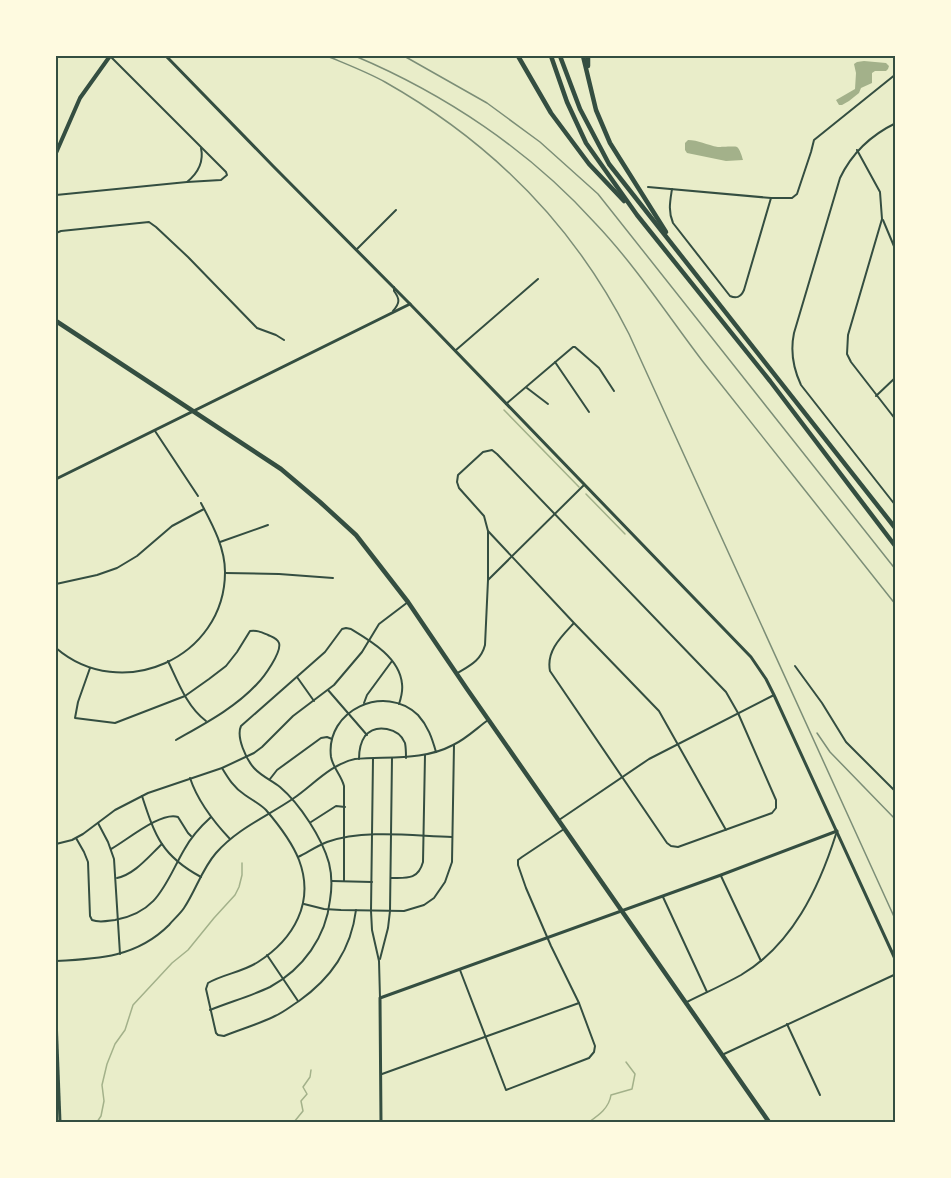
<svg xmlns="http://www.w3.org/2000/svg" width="951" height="1178" font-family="'PT Sans',sans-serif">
<rect width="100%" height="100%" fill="#e9edc9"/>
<g fill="#a3b18a">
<polygon points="864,61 886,63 889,66 888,69 886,71 875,71 872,73 872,83 861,88 859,93 849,101 842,105 839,105 836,100 855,89 856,73 854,64 857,62"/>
<path d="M 688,140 C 698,140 707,145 718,147 C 721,147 735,146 737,147 C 740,149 742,157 743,160 L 726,161 L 687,153 L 685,150 L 685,143 Z"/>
</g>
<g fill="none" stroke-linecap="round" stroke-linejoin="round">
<g stroke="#a3b18a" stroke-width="1.5">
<polyline points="504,410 579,487"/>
<polyline points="586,494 625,534"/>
<polyline points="97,1122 101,1116 104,1101 102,1085 107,1064 115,1044 125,1030 133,1005 172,963 188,950 214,918 235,895 239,887 242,875 242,863"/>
<polyline points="294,1122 303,1111 301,1101 307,1094 303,1087 310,1077 311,1070"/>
<path d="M 589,1122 C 599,1115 609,1108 611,1095 L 632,1089 L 635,1074 L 626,1062"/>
</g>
<g stroke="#344e41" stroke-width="2">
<path d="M 896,123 C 871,135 852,153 840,178 L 794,333 C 790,352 793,368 801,385 L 896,506"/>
<polyline points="857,150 880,192 882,219 848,335 847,354 851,362 896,420"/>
<path d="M 187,182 C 198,173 204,162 201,148"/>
<polyline points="648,187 771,198 792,198 797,194 811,152 814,140 896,74"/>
<path d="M 672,189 C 670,202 668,211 673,223 L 730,296 C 737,299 741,297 744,290 L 771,198"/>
<polyline points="56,195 187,182 221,180 227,175 226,172 110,56"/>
<polyline points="883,220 896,251"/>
<polyline points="56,233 61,231 149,222 156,227 188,257 257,328 276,335 284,340"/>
<polyline points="356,250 396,210"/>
<path d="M 393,311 C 400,303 400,299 394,291 L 394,287"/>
<polyline points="456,350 538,279"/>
<polyline points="555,362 589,412"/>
<polyline points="527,388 548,404"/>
<polyline points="876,396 896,377"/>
<polyline points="506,404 573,347 575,347 599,368 614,391"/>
<polyline points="155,431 198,496"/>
<polyline points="220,542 268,525"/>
<polyline points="225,573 279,574 333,578"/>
<polyline points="488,580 584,485"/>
<polyline points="56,584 97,575 117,568 137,556 172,526 204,509"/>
<path d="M 574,623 C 561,637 546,651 550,671 L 667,843 L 671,846 L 678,847 L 772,813 L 776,808 L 776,800 L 738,713 L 726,692 L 497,454 L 492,450 L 483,452 L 458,475 L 457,482 L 459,488 L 484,516 L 488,531 L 574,623 L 659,711 L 726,830"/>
<path d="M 56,648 C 121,704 225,658 225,572 C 225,547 212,524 201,503"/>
<path d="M 168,661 C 178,682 187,707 206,721"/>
<polyline points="795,666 822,703 846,742 896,792"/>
<path d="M 90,668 L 78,702 L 75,718 L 115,723 L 185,696 L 209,679 L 226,666 L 237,652 L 250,631 C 257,630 261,632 268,635 C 272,637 277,638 279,643 C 282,652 264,677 257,684 C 235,708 204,724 176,740"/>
<path d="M 456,674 C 469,666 481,661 485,645 L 488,580 L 488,531"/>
<polyline points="297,677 314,701"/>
<polyline points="328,690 367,735"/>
<polyline points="364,703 367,695 392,661"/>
<path d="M 359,759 C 359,750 360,743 365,736 C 376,723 399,728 405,743 C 406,748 406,753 406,758"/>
<polyline points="373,759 371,911 372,930 379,961 380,998"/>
<path d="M 222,768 C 228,778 234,788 245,795 C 252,800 260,804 266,810 C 278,824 292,842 299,860 C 315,902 294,939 258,962 C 243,972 223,974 208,983 L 206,989 L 216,1033 L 218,1035 L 224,1036 C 241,1029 259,1024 275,1016 C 284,1012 291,1006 299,1001 C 331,978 351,950 356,910"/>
<path d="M 190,778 C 198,802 213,821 230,839"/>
<polyline points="270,779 277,770 321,738 327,737 332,739"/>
<path d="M 142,796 C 155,836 162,856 201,877"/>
<polyline points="559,820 649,759 774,695"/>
<polyline points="311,822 336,806 345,807"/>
<polyline points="98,823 108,842 114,859 120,954"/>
<path d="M 76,838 L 84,852 L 88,862 L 90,916 L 92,920 C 99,923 107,921 115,920 C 159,912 165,883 184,850 C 191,837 200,827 211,817"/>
<polyline points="56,844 72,840 83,834 115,810 148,793 222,768 254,753 262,747 293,716 334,685 362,652 379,624 408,602"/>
<path d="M 111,849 C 126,841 161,811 178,817 L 188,833 L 191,836"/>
<path d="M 298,857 C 308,852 317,846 327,842 C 365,829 413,836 452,837"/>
<polyline points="721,876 761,961"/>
<path d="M 117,878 C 135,874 148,857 162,844"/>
<path d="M 391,878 C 407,878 418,880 423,862 L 425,755"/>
<polyline points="332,881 372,882"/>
<path d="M 344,881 L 344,786 C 341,775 333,768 331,757 C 325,710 385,683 418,715 C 428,726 432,738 436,752"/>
<polyline points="663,897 707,992"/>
<polyline points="304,904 324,909 341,910 404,911 424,905 434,898 445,882 452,862 454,745"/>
<polyline points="267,955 298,1001"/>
<polyline points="380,959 388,928 390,911 392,758"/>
<path d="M 56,961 C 99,959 137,957 169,925 C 174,919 180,914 184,908 C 196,890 202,869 216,853 C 238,828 268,816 294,798 C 313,785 331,764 355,759 C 388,756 423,761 453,745 C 466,739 477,728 488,720"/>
<polyline points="460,970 506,1090 589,1058 594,1052 595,1046 579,1003 551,946 526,888 518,865 518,860 522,857 564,829"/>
<path d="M 687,1002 C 705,993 723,985 741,975 C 792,945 819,888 836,834"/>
<path d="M 210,1010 C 230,1002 251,996 270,987 C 303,969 326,937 330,900 C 332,888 332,875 329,863 C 322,838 300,804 280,787 C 271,780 261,776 254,768 C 246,759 236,737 241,726 L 325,652 L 342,629 L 346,628 L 351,629 C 371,641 400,658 402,684 C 403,691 401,698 399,704"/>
<polyline points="787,1024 820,1095"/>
<polyline points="724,1054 896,974"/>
<polyline points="382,1074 579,1003"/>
</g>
<g stroke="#344e41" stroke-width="3">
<polyline points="166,56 273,166 410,304 751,657 766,679 774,695 896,961"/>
<polyline points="56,479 410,304"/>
<polyline points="56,1018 60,1122"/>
<polyline points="381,1122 380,998 721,875 837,831"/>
</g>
<polyline stroke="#344e41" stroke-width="4" points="56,153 80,98 110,56"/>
<polyline stroke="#344e41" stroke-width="4.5" points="56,321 281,469 320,502 356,535 408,602 467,689 769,1122"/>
<g stroke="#344e41" stroke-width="4.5">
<polyline points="518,56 551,113 589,164 624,201"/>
<polyline points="551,56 567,102 586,143 637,215 770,381 896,547"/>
<polyline points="560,56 580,109 609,164 896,529"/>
<polyline points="583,56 596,110 610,143 666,232"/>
<polyline points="588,56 588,66"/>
</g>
<g stroke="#7c8e77" stroke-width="1.5">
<path d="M 327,56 C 346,64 367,72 385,82 C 491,142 574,225 629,334 L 896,921"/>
<path d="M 355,56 C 445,94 529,150 595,223 C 636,266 668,316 704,363 C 768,444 832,524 896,605"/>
<polyline points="404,56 487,103 540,142 598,194 896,570"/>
<polyline points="817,733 830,752 896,820"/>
</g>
</g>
<rect width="951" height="1178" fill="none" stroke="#fefae0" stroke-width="114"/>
<rect x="57" y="57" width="837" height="1064" fill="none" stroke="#344e41" stroke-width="2"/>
</svg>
